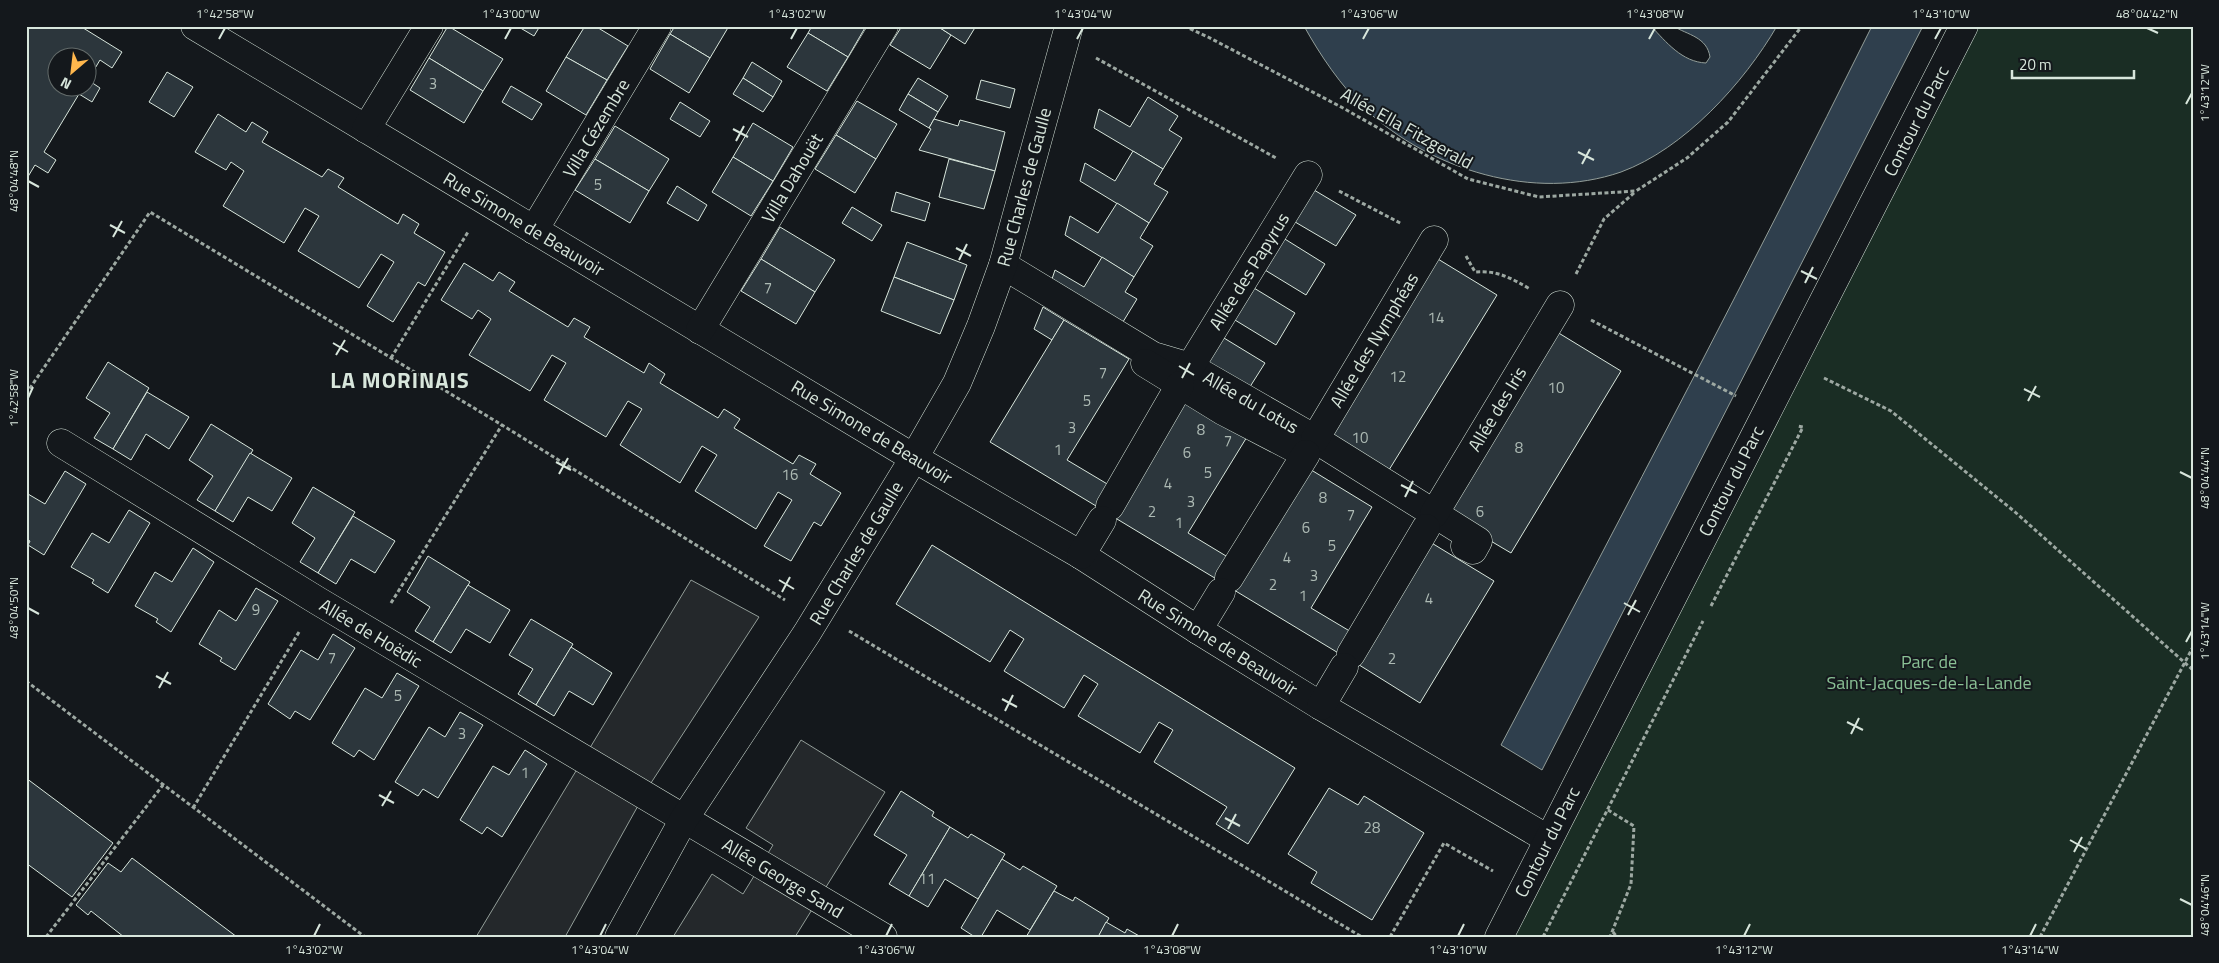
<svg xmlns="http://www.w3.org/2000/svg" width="2219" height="963" font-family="'Titillium Web',sans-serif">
<rect width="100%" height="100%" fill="#14181c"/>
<polygon fill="#1a2d24" stroke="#939e99" points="1964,26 2193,26 2193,937 1499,937"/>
<g fill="#24282b" stroke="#939e99">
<polygon points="691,580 759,617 649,786 565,937 476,937"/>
<polygon points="801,740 885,792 795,937 673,937 712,874 743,894 773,845 746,828"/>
</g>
<g fill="#2f3f4d" stroke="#939e99">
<path d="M 1304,26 L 1651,26 C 1666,42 1682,62 1706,63 L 1710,57 C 1707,37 1688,35 1673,26 L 1777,26 C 1744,83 1684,149 1621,172 C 1534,202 1431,170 1365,109 C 1341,86 1320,55 1304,26 Z"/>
<path d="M 1872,26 L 1923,26 L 1542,770 L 1501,745 C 1627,506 1752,268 1872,26 Z"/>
</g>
<g fill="#2c363c" stroke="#d8e6dc">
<polygon points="26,26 80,26 122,52 112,68 100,60 88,80 88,58 58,58 58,88 88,88 88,80 100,88 92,102 79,94 44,152 56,160 48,173 35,165 26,180"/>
<polygon points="448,26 503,59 483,91 429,58"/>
<polygon points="517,26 540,26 534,36"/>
<polygon points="585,26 595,26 628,46 607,80 566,57"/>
<polygon points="675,26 729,26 710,58 670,34"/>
<polygon points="812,26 866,26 848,57 808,33"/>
<polygon points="902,26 937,26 951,35 930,69 890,45"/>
<polygon points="937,26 976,26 965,44"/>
<polygon points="808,33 848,57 827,91 787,67"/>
<polygon points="670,34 710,58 689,93 650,69"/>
<polygon points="566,57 607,80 586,115 546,91"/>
<polygon points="429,58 483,91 464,123 410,90"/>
<polygon points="752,62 782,81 773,97 743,78"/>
<polygon points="167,72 193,87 174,117 149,102"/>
<polygon points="743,78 773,97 763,112 733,94"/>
<polygon points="918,78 948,96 938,112 908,94"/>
<polygon points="981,80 1015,89 1010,108 976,99"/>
<polygon points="511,86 542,104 532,120 502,102"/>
<polygon points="908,94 938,112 929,128 899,110"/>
<polygon points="1148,97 1178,116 1169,130 1182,138 1163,169 1094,128 1099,109 1130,127"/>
<polygon points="857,101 897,124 876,159 836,135"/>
<polygon points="680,102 710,121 700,137 670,119"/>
<polygon points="218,114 246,132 252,122 268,132 262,142 322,177 328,169 344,178 338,187 398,224 403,214 419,224 414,233 445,252 425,286 418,282 393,322 367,306 394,262 381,254 359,288 298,251 319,216 305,208 284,243 223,206 244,171 231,162 226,170 195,152"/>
<polygon points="934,119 958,126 960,120 1005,132 995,171 919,150 931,129 929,128"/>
<polygon points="753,123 793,147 773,181 733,157"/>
<polygon points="615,126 669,159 649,191 595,159"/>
<polygon points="836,135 876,159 855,193 815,169"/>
<polygon points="1133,151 1163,169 1154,184 1168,192 1149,223 1080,181 1085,163 1115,181"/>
<polygon points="733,157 773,181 751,216 712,192"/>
<polygon points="595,159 649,191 630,223 575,190"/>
<polygon points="949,159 995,171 984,209 939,197"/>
<polygon points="677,186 707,205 698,221 667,203"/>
<polygon points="1309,187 1356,215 1336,246 1290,219"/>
<polygon points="896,192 930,203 925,221 891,211"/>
<polygon points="1117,203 1149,223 1140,238 1153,246 1134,277 1065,235 1070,216 1098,233"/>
<polygon points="852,207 882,225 872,241 842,223"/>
<polygon points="780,227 835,260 815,292 761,259"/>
<polygon points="1280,236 1325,264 1306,295 1260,267"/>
<polygon points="907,242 967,265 954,300 894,277"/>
<polygon points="1433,256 1497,295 1384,478 1321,439"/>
<polygon points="1102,257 1134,277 1125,292 1137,299 1118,330 1049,288 1055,270 1084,287"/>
<polygon points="761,259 815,292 796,324 741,291"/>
<polygon points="464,263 493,281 499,272 515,282 509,291 568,327 574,318 590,327 584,337 644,373 649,363 665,374 660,383 718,418 724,409 740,419 734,428 793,464 799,455 816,464 810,474 841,493 821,526 814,522 791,561 764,546 792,500 778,492 756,529 695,491 717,455 702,446 680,483 620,445 642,409 628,401 606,437 544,400 566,363 552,355 530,391 469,355 491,319 478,310 472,319 441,300"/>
<polygon points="894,277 954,300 940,334 881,311"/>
<polygon points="1249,285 1295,313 1276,345 1230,317"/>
<polygon points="1043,307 1064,320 1052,340 1034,329"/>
<polygon points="1064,320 1129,359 1067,460 1114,488 1101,509 990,442"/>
<polygon points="1557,332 1621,371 1511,553 1447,515"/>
<polygon points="1219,335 1265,363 1246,393 1200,366"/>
<polygon points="108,362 149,388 113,449 94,438 110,413 86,398"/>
<polygon points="147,392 189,417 169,449 146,434 131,460 113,449"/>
<polygon points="1186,394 1250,432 1188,533 1236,562 1223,583 1112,516"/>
<polygon points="211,424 253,450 215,511 197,500 213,476 189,460"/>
<polygon points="250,453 292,478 272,511 248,497 233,522 215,511"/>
<polygon points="1308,468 1372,507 1311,608 1358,636 1345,657 1234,590"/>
<polygon points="65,471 86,484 44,555 28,545 30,541 26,539 26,497 28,494 45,504"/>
<polygon points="313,487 355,512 318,573 300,562 315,538 292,523"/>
<polygon points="129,510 150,523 108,593 92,583 94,580 71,567 92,533 109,543"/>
<polygon points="353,516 395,541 375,573 351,559 336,584 318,573"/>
<polygon points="1430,542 1494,581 1420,703 1356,663"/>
<polygon points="932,545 1295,768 1248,844 1216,824 1227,807 1154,762 1173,730 1159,722 1140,753 1078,716 1098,684 1084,675 1064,708 1004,671 1024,639 1010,630 990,662 896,604"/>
<polygon points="193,548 214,562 171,632 156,622 158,619 135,606 155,572 172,582"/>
<polygon points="428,556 470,582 433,642 415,631 430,607 407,592"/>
<polygon points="468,585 510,610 490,643 466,629 451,653 433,642"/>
<polygon points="256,588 278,601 235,670 220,661 222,658 199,644 219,610 236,621"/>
<polygon points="531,619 573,644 536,705 518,694 533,669 509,655"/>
<polygon points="333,634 355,648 310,720 295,711 290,719 268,704 301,650 318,660"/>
<polygon points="571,647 612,673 593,705 569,691 554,716 536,705"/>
<polygon points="397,673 419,686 374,760 359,750 354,757 332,743 365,688 382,698"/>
<polygon points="460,712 483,725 438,798 423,789 418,796 395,782 429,727 445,737"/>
<polygon points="525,750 547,764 502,837 487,827 482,834 460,820 493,766 509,775"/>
<polygon points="26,778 113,843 72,897 26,863"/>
<polygon points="1329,788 1358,805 1364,796 1424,833 1372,920 1311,883 1317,872 1288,854"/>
<polygon points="901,791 934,812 932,816 950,827 909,896 889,884 907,855 874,835"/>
<polygon points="950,827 968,838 971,834 1005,854 978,899 945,879 928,907 909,896"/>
<polygon points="132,858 237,937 124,937 91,911 88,915 76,905 108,863 121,872"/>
<polygon points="1002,859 1020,870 1023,866 1057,886 1030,930 997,910 981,937 975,937 961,928"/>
<polygon points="1054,891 1073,901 1075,897 1109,918 1098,937 1026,937"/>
<polygon points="1106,922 1125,933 1127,929 1141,937 1098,937"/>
</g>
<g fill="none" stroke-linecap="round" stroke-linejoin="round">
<g stroke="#d8e6dc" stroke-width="29">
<g id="minor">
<polyline points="195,26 914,458 1081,555 1198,630 1321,706 1548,839"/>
<polyline points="366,129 429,26"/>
<polyline points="534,230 657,26"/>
<polyline points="1003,265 1153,356 1190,367 1315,439 1478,541 1473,550 1465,546"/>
<polyline points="700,330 884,26"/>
<polyline points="1145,363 1223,411 1294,448"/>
<polyline points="1190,367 1308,175"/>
<polyline points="1315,439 1434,240"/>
<polyline points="61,443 318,601 883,937"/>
<polyline points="1110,506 1180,385"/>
<polyline points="1434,514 1560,305"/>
<polyline points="1081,555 1102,520"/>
<polyline points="1229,578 1306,454"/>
<polyline points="1198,630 1221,592"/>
<polyline points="1351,654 1426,528"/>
<polyline points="1321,706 1344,667"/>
<polyline points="619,937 684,819 807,633 914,458 957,383 981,326 1003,265 1069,26"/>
<polyline points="1499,937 1964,26"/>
</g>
</g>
<g stroke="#9da8a2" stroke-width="3" stroke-dasharray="4 2.5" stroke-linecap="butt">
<polyline points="1184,26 1208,37 1343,108 1468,179 1539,197 1636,191 1687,158 1728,122 1802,26"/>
<polyline points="1096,58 1276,158"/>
<polyline points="1339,191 1402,224"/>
<path d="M 1466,256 L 1475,272 C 1497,270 1511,278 1530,289"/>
<polyline points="1576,274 1604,219 1635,192"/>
<polyline points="1591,320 1736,396"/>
<polyline points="391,358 468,232"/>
<polyline points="1824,378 1891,411 2015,512 2193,670"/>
<polyline points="26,394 150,212 502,425 785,600"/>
<polyline points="391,603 502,425"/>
<polyline points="1711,606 1803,427 1798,426"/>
<polyline points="849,631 1362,937"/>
<polyline points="26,681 365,937"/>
<polyline points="193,808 299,632"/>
<polyline points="1608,810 1634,826 1631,884 1610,937"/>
<polyline points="1613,932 1617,937"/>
<polyline points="46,937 163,785"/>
<polyline points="1390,937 1444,843 1493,871"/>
<polyline points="1543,937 1703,621"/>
<polyline points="2040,937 2193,647"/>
</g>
<use href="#minor" stroke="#14181c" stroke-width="28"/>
</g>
<path fill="none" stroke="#d8e6dc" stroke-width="2" d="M 2147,28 L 2158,33M 219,39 L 225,28M 505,39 L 511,28M 791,39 L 797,28M 1077,39 L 1083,28M 1363,39 L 1369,28M 1649,39 L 1655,28M 1935,39 L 1941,28M 2186,104 L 2192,93M 733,129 L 748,137M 736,141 L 744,126M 1578,152 L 1594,160M 1582,164 L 1590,149M 28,181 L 39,187M 110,225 L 125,233M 113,237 L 122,221M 956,248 L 971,256M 959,260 L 967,244M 1801,271 L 1817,279M 1805,283 L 1813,267M 333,343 L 348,352M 336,355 L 345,340M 1179,366 L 1194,375M 1182,378 L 1190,363M 2024,389 L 2040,397M 28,398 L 33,387M 2028,401 L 2036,386M 556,462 L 571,470M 2180,472 L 2192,478M 559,474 L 568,458M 1401,485 L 1417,493M 1405,497 L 1413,481M 779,580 L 794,589M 782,592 L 790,577M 1624,603 L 1640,612M 28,608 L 39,614M 1628,615 L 1636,600M 2186,642 L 2192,631M 156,676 L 171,684M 159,688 L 168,672M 1002,699 L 1017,707M 1005,711 L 1013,695M 1847,722 L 1863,730M 1851,734 L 1859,718M 379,795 L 394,803M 382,806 L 391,791M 1225,818 L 1240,826M 1228,829 L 1236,814M 2070,840 L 2086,849M 2074,852 L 2082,837M 2180,899 L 2192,905M 314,936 L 320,924M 600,936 L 606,924M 886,936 L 892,924M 1172,936 L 1178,924M 1458,936 L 1464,924M 1744,936 L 1750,924M 2030,936 L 2036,924"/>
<g text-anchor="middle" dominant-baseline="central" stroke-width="4" stroke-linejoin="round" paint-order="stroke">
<g font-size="15" fill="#adbab4">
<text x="433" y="83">3</text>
<text x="598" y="184">5</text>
<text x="768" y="287">7</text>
<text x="1436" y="317">14</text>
<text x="1103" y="372">7</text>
<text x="1398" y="376">12</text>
<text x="1556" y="387">10</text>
<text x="1087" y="400">5</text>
<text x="1072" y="427">3</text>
<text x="1201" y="429">8</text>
<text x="1360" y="437">10</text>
<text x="1228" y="440">7</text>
<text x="1519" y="447">8</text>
<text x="1058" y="449">1</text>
<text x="1187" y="452">6</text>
<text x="1208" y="472">5</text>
<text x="790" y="474">16</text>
<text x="1168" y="483">4</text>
<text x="1323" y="497">8</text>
<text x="1191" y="501">3</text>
<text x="1152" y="511">2</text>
<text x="1480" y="511">6</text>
<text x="1351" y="514">7</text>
<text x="1179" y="522">1</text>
<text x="1306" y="527">6</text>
<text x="1332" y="545">5</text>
<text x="1287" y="557">4</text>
<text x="1314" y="575">3</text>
<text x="1273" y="584">2</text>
<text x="1303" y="595">1</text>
<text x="1429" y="598">4</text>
<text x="256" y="609">9</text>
<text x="332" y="657">7</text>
<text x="1392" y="658">2</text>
<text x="398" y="695">5</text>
<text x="462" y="733">3</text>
<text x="525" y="772">1</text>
<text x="1372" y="827">28</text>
<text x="927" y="878">11</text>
</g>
<g font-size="18" fill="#d8e6dc" stroke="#14181c">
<text transform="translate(1916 121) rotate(-63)">Contour du Parc</text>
<text transform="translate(596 128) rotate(-59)">Villa Cézembre</text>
<text transform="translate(1407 128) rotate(29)">Allée Ella Fitzgerald</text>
<text transform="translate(792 178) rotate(-59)">Villa Dahouët</text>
<text transform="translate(1024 187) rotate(-75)">Rue Charles de Gaulle</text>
<text transform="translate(524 224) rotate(31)">Rue Simone de Beauvoir</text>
<text transform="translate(1249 271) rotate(-58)">Allée des Papyrus</text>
<text transform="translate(1374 340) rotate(-59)">Allée des Nymphéas</text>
<text transform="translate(1251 402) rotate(30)">Allée du Lotus</text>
<text transform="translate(1497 409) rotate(-59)">Allée des Iris</text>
<text transform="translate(872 432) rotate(31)">Rue Simone de Beauvoir</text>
<text transform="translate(1731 481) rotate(-63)">Contour du Parc</text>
<text transform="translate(856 553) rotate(-59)">Rue Charles de Gaulle</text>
<text transform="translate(371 633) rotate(31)">Allée de Hoëdic</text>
<text transform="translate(1218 642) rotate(32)">Rue Simone de Beauvoir</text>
<text transform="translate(1547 842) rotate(-63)">Contour du Parc</text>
<text transform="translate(783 878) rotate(31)">Allée George Sand</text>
</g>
<g font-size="18" fill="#8ac095" stroke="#14181c">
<text x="1929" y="661">Parc de<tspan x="1929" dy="21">Saint-Jacques-de-la-Lande</tspan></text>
</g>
<g font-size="22" font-weight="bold" letter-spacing="1" fill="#d8e6dc" stroke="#14181c">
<text x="400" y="380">LA MORINAIS</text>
</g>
</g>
<rect width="2219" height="963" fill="none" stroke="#14181c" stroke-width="55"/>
<g transform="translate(72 72) rotate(208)"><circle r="24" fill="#14181c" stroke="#626a69"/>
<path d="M0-4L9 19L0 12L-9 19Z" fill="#ffb74d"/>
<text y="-8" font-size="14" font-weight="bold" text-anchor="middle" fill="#d8e6dc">N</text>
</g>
<path d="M2012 70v8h122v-8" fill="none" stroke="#d8e6dc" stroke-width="2.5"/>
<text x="2019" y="70" font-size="15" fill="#d8e6dc" stroke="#14181c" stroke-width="4" paint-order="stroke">20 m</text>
<rect x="28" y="28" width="2164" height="908" fill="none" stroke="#d8e6dc" stroke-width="2"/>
<g font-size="12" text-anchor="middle" fill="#d8e6dc">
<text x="225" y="18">1°42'58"W</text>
<text x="511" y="18">1°43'00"W</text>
<text x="797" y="18">1°43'02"W</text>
<text x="1083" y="18">1°43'04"W</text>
<text x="1369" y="18">1°43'06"W</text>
<text x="1655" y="18">1°43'08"W</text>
<text x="1941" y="18">1°43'10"W</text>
<text x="2147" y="18">48°04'42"N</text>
<text transform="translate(2205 93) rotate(-90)" y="4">1°43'12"W</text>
<text transform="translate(14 181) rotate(-90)" y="4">48°04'48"N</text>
<text transform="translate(14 398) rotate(-90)" y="4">1°42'58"W</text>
<text transform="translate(2205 478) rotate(-90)" y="4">48°04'44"N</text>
<text transform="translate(14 608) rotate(-90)" y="4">48°04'50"N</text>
<text transform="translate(2205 631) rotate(-90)" y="4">1°43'14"W</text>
<text transform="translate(2205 905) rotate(-90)" y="4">48°04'46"N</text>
<text x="314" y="954">1°43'02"W</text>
<text x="600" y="954">1°43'04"W</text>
<text x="886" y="954">1°43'06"W</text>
<text x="1172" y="954">1°43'08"W</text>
<text x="1458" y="954">1°43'10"W</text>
<text x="1744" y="954">1°43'12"W</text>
<text x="2030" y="954">1°43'14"W</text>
</g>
</svg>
